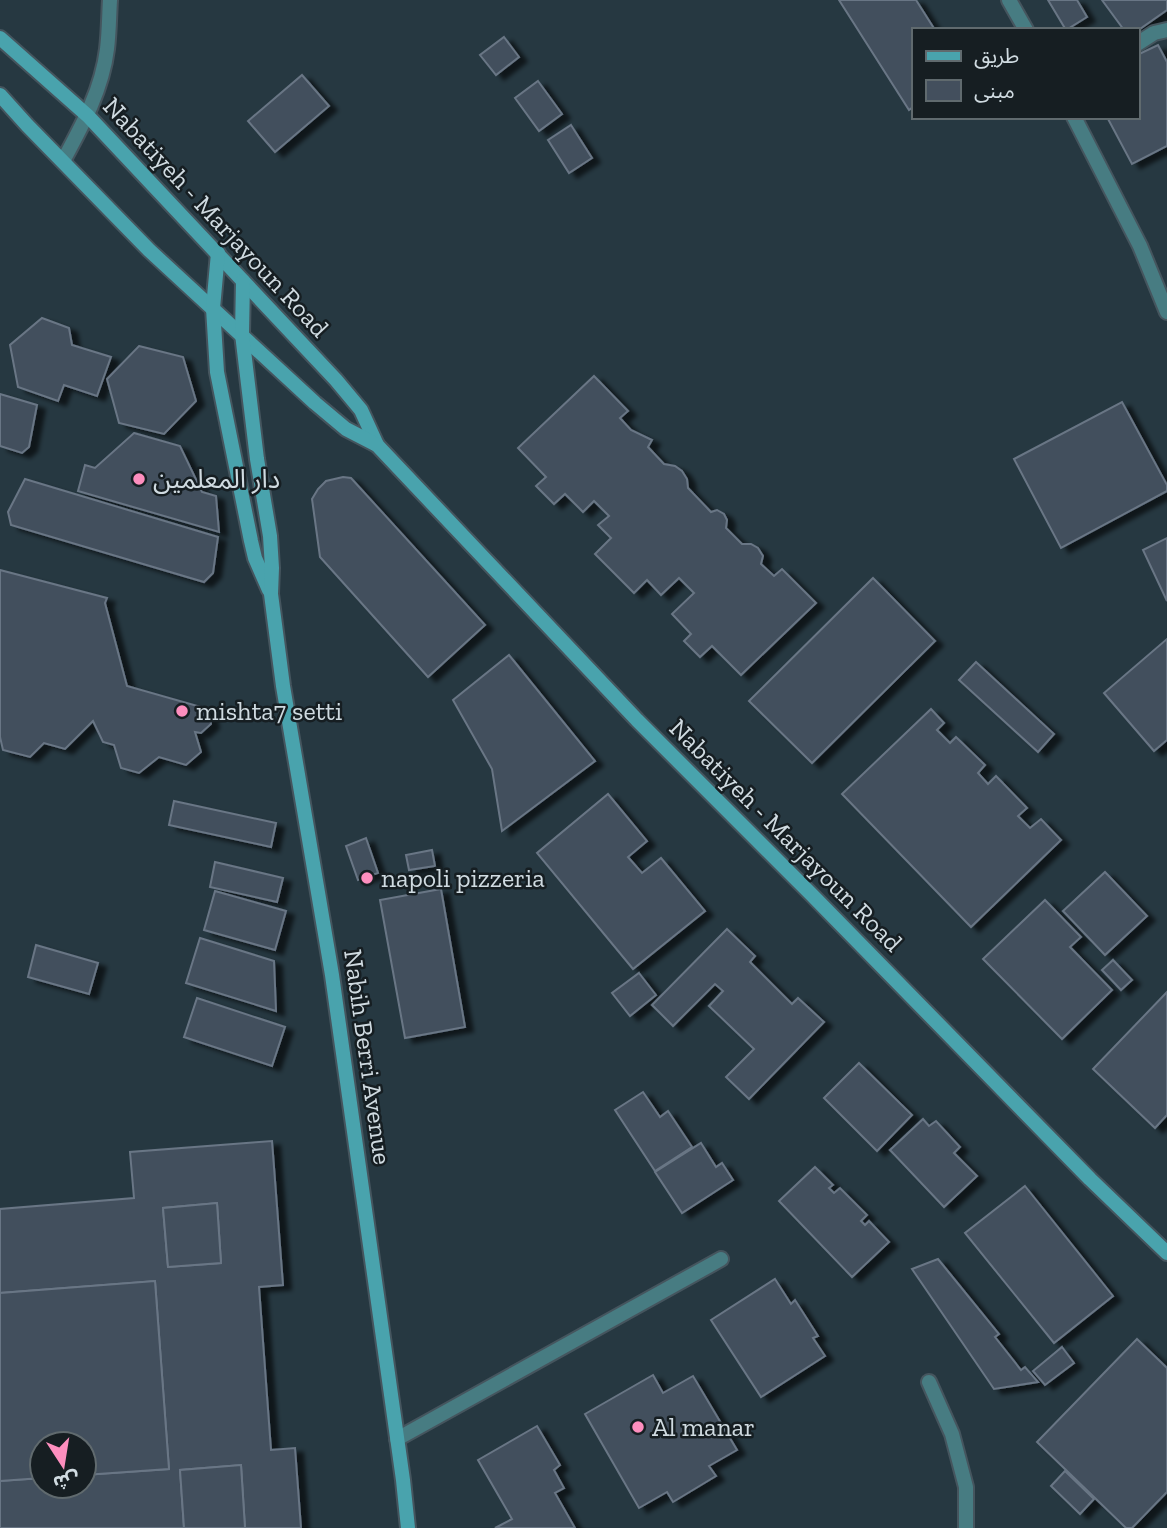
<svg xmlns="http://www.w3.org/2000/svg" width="1167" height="1528" font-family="'Zilla Slab','Noto Sans Arabic',serif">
<defs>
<filter id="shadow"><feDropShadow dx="8" dy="4.5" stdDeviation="2" flood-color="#0009"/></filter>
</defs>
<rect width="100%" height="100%" fill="#263841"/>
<g fill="#434f5d" stroke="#697685" stroke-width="2" fill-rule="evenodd" filter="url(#shadow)">
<polygon points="839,0 916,0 935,30 913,30 913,107 909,110"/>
<polygon points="1048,0 1077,0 1087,17 1066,30"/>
<polygon points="1102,0 1167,0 1167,10 1137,31 1137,30 1124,30"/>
<polygon points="504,37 519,57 496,75 480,55"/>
<polygon points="1158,45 1167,62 1167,146 1132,164 1107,117 1137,117 1137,55"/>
<polygon points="302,75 329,106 275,152 248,121"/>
<polygon points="538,81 562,114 539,131 515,98"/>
<polygon points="571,125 592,158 569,173 548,140"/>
<polygon points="42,318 69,328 72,345 111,357 97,396 64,385 58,401 18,387 10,345"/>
<polygon points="139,346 183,357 196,401 164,434 119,423 107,379"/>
<polygon points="594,376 628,411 620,418 631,430 652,440 648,447 664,464 675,466 682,471 687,479 688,488 711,512 717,510 724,514 727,520 726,528 742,544 751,544 758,548 763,556 761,564 774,576 782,569 816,603 741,675 712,646 700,657 684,641 691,634 672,614 694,593 679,578 661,595 647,580 634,593 595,554 611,538 598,525 609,516 594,501 583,512 565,494 554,504 536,486 546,477 518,448"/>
<polygon points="0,394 37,405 29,447 22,453 0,446"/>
<polygon points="1122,402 1167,485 1167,491 1061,548 1014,459"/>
<polygon points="134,433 180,446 202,492 216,496 219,532 78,491 85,465 95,468"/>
<polygon points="343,477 351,478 485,625 428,677 320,557 312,499 318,489 326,481"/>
<polygon points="25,479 218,537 213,573 204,582 11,525 8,512"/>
<polygon points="1167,538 1167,601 1143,550"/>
<polygon points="0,570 107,598 105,603 127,686 208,709 211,724 201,733 195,732 201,752 186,765 159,757 139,773 121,768 114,745 103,742 93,721 65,749 44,743 30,757 3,750 0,737"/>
<polygon points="873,578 935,641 812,763 749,701"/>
<polygon points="1167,639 1167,740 1154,751 1104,693"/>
<polygon points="509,655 595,761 502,831 492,769 453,700"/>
<polygon points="976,662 1054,734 1038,752 959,680"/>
<polygon points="931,709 944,723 937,730 950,743 956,737 985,765 978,773 988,784 996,776 1027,808 1018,816 1030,828 1041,819 1061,840 971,927 842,794"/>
<polygon points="608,794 647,841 628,857 642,873 661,858 705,911 633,969 537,853"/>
<polygon points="174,801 276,823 271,847 169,825"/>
<polygon points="366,838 378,873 358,880 346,846"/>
<polygon points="432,850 435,866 409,870 406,855"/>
<polygon points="215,862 283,878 277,902 210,887"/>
<polygon points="1105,872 1147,916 1105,955 1063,911"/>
<polygon points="441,889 465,1027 405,1038 380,900"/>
<polygon points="215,891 286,911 275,950 204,930"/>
<polygon points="1045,900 1081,937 1070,947 1112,990 1062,1039 983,959"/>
<polygon points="727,929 755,956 750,962 792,1004 798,998 824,1022 749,1099 726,1077 754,1049 709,1006 723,991 715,984 673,1026 652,1005"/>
<polygon points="200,938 274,961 276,1011 186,983"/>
<polygon points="36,945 98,963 89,994 28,977"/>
<polygon points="1113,960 1132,980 1121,990 1102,970"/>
<polygon points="639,973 656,995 630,1016 612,993"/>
<polygon points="1167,992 1167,1115 1155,1128 1093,1069"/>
<polygon points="197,998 285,1027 272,1066 184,1037"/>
<polygon points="859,1063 912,1115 877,1151 824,1098"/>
<polygon points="643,1092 660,1117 668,1111 692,1147 655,1171 615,1110"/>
<polygon points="923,1119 929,1126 936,1121 960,1147 954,1153 977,1176 944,1207 890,1150"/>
<path d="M 272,1141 L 283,1285 L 259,1287 L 271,1450 L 295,1448 L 301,1528 L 245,1528 L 241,1465 L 180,1470 L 184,1528 L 0,1528 L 0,1481 L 42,1478 L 42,1486 L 84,1486 L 84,1475 L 169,1469 L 155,1281 L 0,1293 L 0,1209 L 134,1198 L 130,1152 ZM 217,1203 L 221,1263 L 168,1267 L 163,1208 Z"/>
<polygon points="701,1143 716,1167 722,1163 733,1180 682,1213 655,1172"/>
<polygon points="815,1167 833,1185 829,1188 834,1193 840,1188 867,1215 861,1221 865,1225 869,1221 889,1242 852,1277 779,1201"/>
<polygon points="1025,1186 1113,1296 1054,1343 965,1233"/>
<polygon points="217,1203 221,1263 168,1267 163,1208"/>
<polygon points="938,1259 999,1334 995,1337 1021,1370 1025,1367 1038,1382 994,1389 912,1269"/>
<polygon points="775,1279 791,1304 795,1300 818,1336 813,1338 825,1356 761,1397 711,1320"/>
<polygon points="155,1281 169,1469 84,1475 84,1444 42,1444 42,1478 0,1481 0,1293"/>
<polygon points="1137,1339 1167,1368 1167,1492 1132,1528 1126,1528 1037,1442"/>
<polygon points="1062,1347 1074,1363 1045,1385 1033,1371"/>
<polygon points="653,1375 663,1393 693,1376 737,1450 709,1466 716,1476 673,1502 667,1492 639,1508 585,1414"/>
<polygon points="537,1426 560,1465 554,1470 564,1488 555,1493 575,1528 495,1528 512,1519 478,1460"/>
<polygon points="241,1465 245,1528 184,1528 180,1470"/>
<polygon points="1065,1471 1094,1499 1080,1514 1051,1486"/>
</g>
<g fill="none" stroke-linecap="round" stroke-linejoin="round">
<g stroke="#45555e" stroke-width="18">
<polyline id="service" points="397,1439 721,1259"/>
</g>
<g stroke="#45555e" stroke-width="18">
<g id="minor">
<polyline points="1009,0 1026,30"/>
<polyline points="1137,44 1154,33 1167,30"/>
<polyline points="1074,117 1140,246 1167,312"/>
<polyline points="929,1382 952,1434 966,1487 966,1528"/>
</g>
</g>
<g stroke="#45555e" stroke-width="18">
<path id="tertiary" d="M 63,161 C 82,126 102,90 107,49 C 109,33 109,16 110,0"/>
</g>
<g stroke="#45555e" stroke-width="18">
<g id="secondary">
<polyline points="0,38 88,116 336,380 361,410 377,445"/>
<polyline points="0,95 27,125 149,250 315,403 346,429 377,445 637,720 812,895 1090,1179 1167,1253"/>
<polyline points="218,253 213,308 217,372 251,541 255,558 269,590"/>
<polyline points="243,281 242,334 257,459 270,536 272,568 271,594 283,686 332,975 403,1480 408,1528"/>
</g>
</g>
<use href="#service" stroke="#477c82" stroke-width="14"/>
<use href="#minor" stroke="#477c82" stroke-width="14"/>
<use href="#tertiary" stroke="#477c82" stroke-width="14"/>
<use href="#secondary" stroke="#49a3ad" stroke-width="14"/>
</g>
<g fill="#fd8ebe" stroke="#161e22" stroke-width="2.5">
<circle cx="139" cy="479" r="7"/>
<circle cx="182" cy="711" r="7"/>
<circle cx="367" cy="878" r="7"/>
<circle cx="638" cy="1427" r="7"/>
</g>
<g text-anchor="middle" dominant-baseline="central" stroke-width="5" stroke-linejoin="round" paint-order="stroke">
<g font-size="26" fill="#d0dbe1" stroke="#161e22">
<text transform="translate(216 217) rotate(47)">Nabatiyeh - Marjayoun Road</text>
<text transform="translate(786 835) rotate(45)">Nabatiyeh - Marjayoun Road</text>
<text transform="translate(368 1057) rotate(82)">Nabih Berri Avenue</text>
</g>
<g font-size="26" fill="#d0dbe1" stroke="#161e22" text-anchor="start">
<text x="153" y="479">دار المعلمين</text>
<text x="196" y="711">mishta7 setti</text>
<text x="381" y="878">napoli pizzeria</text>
<text x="652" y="1427">Al manar</text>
</g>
</g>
<rect x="912" y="28" width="228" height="91" fill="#161e22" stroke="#606a6e" stroke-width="2"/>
<rect x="926" y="51" width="35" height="10" fill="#49a3ad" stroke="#606a6e" stroke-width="2"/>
<text x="974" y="63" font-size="21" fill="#d0dbe1">طريق</text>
<rect x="926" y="80" width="35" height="21" fill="#434f5d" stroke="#606a6e" stroke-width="2"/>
<text x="974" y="98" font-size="21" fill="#d0dbe1">مبنى</text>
<g transform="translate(63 1465) rotate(168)"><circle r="33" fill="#161e22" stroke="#606a6e" stroke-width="2"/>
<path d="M0-5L12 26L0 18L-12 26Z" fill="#fd8ebe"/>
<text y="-10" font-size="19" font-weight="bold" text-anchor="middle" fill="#d0dbe1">ش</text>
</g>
</svg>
